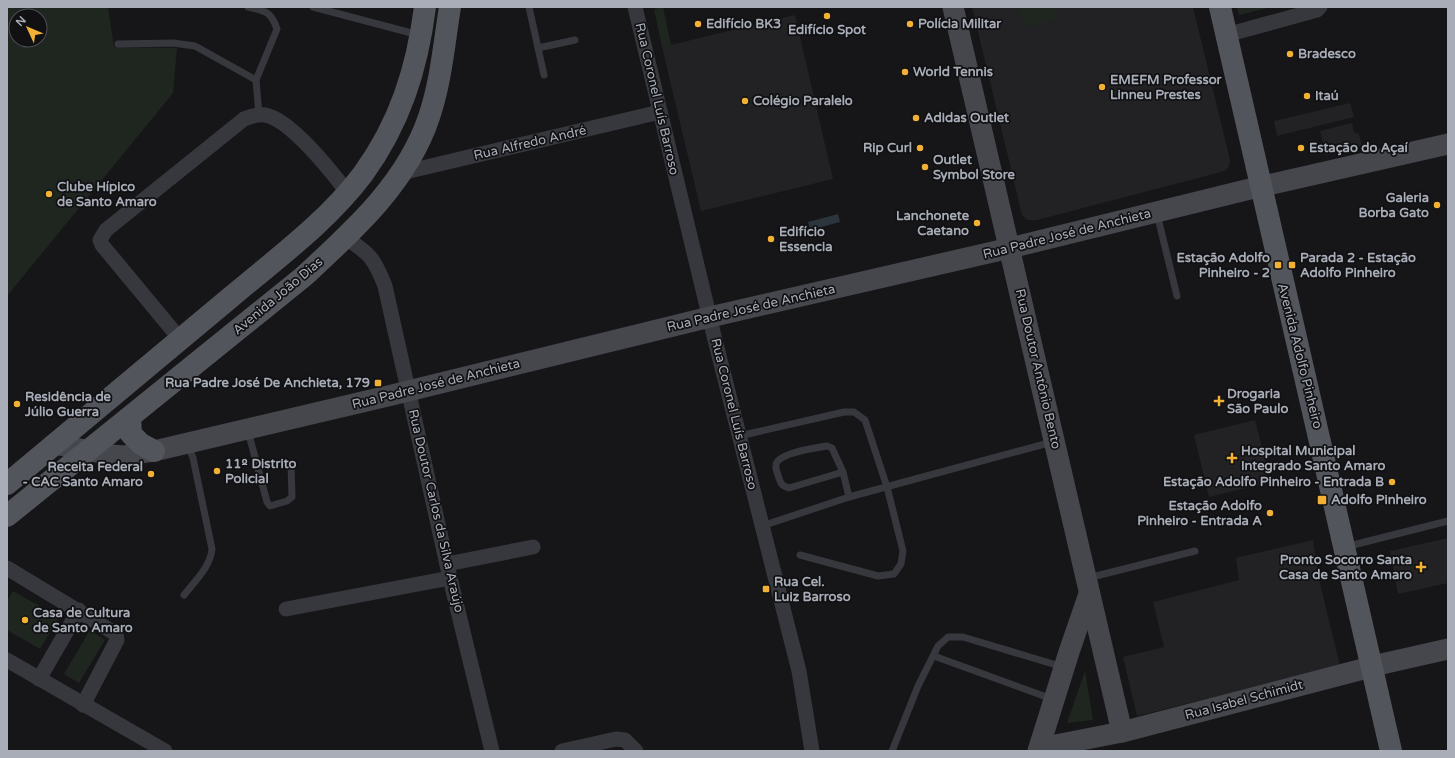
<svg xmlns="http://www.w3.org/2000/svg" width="1455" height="758" font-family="'Varela Round',sans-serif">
<rect width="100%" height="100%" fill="#161618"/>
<g fill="#222225">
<polygon points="972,7 1193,7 1230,160 1229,166 1225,171 1037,220 1027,220 1022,215"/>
<polygon points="795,15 833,179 701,211 662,47"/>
<polygon points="1350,103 1354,117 1277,136 1274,121"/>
<polygon points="1352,123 1354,132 1359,134 1362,146 1326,155 1320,131"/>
<polygon points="1255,420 1271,482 1209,497 1194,435"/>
<polygon points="1448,538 1448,583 1398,594 1390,551"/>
<polygon points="1313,540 1319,579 1340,666 1137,716 1123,657 1164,647 1153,602 1239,580 1236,558"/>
</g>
<g fill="#1e261f" fill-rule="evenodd">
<path d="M 7,7 L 108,7 L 114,47 L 177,48 L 173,93 L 7,296 ZM 16,16 L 40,16 L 40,40 L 16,40 Z"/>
<polygon points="663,7 671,45 662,47 654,9"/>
<polygon points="1019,7 1055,7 1058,19 1024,27"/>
<polygon points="1237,7 1271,7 1239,15"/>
<polygon points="13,591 59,617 40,649 7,630 7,601"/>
<polygon points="90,630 105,640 79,683 64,674"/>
<polygon points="1085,671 1093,720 1067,723"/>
</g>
<polygon fill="#2c353c" points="838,214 840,222 810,230 808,222"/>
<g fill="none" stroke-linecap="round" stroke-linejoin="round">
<g stroke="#37383d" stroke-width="7">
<path d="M 248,7 C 265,11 271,11 277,29 L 256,80 L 259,115"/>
<polyline points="313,7 419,35"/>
<polyline points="529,7 544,75"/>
<polyline points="118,44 173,43 195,46 256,80"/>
<polyline points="538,48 575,40"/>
<polyline points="1157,214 1177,296"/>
<polyline points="248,431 267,502 270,506 287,501 292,497 291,464"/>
<polyline points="739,436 844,412 854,412 865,420 887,487 903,551 901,564 894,574 878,576 800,555"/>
<path d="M 843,472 L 789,488 C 781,486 780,482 778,475 C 777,472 775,468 776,465 C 777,453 816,448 827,446 L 832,448 L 843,472 L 849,497"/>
<polyline points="762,526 849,497 1052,442"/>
<polyline points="1345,547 1448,521"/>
<polyline points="1088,578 1195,551"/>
<path d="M 184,595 C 194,582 211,566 212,549 L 193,458 L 188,445"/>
<polyline points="934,656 1052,699"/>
<polyline points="892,751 918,686 938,646 948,637 963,637 1063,667"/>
</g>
<g stroke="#37383d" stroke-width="15">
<polyline points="635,7 715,340 799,671 812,751"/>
<polyline points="1226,35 1317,10 1320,7"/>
<polyline points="401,173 660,112"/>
<path d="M 346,238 C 370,254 374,258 385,286 L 450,578 L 492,751"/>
<path d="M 180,339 L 102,245 L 100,240 L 106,230 L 244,119 C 251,116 258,114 265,115 C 290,119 332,172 347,192"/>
<polyline points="447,564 533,547"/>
<polyline points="7,568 116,634 117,640 83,705"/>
<polyline points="286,609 450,578"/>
<polyline points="7,660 165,751"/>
<polyline points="39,679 79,610"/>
<polyline points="562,751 616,739 625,740 636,751"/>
</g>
<g stroke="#45474d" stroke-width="21">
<polyline points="953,7 1122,732"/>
<polyline points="54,444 112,455 123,456 154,451 392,395 710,317 1010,248 1246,190 1448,144"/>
<polyline points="1040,748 1122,732 1386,663 1448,649"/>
<polyline points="1038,751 1069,652 1089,594"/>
</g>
<g stroke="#53555c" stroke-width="22">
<polyline points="1220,7 1391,751"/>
<polyline points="130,418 131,434 141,444 154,451"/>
<path d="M 7,484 C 82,422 156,359 231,297 C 276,259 327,222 363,174 C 400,123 417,69 425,7"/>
<path d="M 7,516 L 303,277 C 353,231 407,183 429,117 C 441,82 444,44 450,7"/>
</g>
</g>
<g fill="#f2b134" stroke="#111113" stroke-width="1.5">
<circle cx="827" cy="16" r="4"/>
<circle cx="698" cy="24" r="4"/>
<circle cx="910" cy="24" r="4"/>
<circle cx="1290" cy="54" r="4"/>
<circle cx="905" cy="72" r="4"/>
<circle cx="1102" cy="87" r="4"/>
<circle cx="1307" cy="96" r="4"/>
<circle cx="745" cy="101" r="4"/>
<circle cx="916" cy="118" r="4"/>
<circle cx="920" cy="148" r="4"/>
<circle cx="1301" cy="148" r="4"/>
<circle cx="925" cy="167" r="4"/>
<circle cx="49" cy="194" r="4"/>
<circle cx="1437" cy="205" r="4"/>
<circle cx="977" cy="223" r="4"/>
<circle cx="771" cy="239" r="4"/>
<rect x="1274" y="261" width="8" height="8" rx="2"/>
<rect x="1288" y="261" width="8" height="8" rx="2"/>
<rect x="374" y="379" width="8" height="8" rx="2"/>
<path d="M1217 395h4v4h4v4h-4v4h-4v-4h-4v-4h4z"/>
<circle cx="17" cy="404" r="4"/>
<path d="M1230 452h4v4h4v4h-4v4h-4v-4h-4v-4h4z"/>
<circle cx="217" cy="471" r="4"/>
<circle cx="151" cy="474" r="4"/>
<circle cx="1392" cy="482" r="4"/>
<rect x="1317" y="495" width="10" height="10" rx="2"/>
<circle cx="1270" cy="513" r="4"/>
<path d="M1419 561h4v4h4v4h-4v4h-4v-4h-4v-4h4z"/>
<rect x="762" y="585" width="8" height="8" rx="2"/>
<circle cx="25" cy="620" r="4"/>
</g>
<g text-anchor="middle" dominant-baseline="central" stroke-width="3.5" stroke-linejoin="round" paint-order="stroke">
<g font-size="13" font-weight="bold" fill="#a8adb8" stroke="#111113" text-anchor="start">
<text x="706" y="24">Edifício BK3</text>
<text x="918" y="24">Polícia Militar</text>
<text x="827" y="30" text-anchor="middle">Edifício Spot</text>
<text x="1298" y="54">Bradesco</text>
<text x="913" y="72">World Tennis</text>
<text x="1110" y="80">EMEFM Professor<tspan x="1110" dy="15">Linneu Prestes</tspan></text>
<text x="1315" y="96">Itaú</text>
<text x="753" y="101">Colégio Paralelo</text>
<text x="924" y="118">Adidas Outlet</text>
<text x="912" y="148" text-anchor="end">Rip Curl</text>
<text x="1309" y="148">Estação do Açaí</text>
<text x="933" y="160">Outlet<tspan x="933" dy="15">Symbol Store</tspan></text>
<text x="57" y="187">Clube Hípico<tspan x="57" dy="15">de Santo Amaro</tspan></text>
<text x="1429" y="198" text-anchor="end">Galeria<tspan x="1429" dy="15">Borba Gato</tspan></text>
<text x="969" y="216" text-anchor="end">Lanchonete<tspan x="969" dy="15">Caetano</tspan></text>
<text x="779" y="232">Edifício<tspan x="779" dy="15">Essencia</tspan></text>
<text x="1270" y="258" text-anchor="end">Estação Adolfo<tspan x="1270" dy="15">Pinheiro - 2</tspan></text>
<text x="1300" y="258">Parada 2 - Estação<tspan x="1300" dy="15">Adolfo Pinheiro</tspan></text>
<text x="370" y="383" text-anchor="end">Rua Padre José De Anchieta, 179</text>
<text x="1227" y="394">Drogaria<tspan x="1227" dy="15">São Paulo</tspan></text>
<text x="25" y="397">Residência de<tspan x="25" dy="15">Júlio Guerra</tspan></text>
<text x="1241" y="451">Hospital Municipal<tspan x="1241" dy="15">Integrado Santo Amaro</tspan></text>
<text x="225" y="464">11º Distrito<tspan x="225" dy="15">Policial</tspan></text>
<text x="143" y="467" text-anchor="end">Receita Federal<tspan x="143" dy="15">- CAC Santo Amaro</tspan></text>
<text x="1384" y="482" text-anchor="end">Estação Adolfo Pinheiro - Entrada B</text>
<text x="1331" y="500">Adolfo Pinheiro</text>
<text x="1262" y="506" text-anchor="end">Estação Adolfo<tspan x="1262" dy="15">Pinheiro - Entrada A</tspan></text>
<text x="1412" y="560" text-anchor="end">Pronto Socorro Santa<tspan x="1412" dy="15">Casa de Santo Amaro</tspan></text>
<text x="774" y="582">Rua Cel.<tspan x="774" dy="15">Luiz Barroso</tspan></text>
<text x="33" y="613">Casa de Cultura<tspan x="33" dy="15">de Santo Amaro</tspan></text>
</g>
<g font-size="13" fill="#a8adb8" stroke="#111113">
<text transform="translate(657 99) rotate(77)">Rua Coronel Luís Barroso</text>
<text transform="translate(530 143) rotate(-13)">Rua Alfredo André</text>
<text transform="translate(1067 234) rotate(-14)">Rua Padre José de Anchieta</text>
<text transform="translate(278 296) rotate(-40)">Avenida João Dias</text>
<text transform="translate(751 308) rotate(-13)">Rua Padre José de Anchieta</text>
<text transform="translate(1300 356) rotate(76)">Avenida Adolfo Pinheiro</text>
<text transform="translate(1038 369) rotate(77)">Rua Doutor Antônio Bento</text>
<text transform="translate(436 384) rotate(-14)">Rua Padre José de Anchieta</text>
<text transform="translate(734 414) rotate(76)">Rua Coronel Luís Barroso</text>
<text transform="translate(436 511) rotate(77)">Rua Doutor Carlos da Silva Araújo</text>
<text transform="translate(1244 700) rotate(-15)">Rua Isabel Schimidt</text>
</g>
</g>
<rect width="1455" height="758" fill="none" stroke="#a8adb8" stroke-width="16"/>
<g transform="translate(28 28) rotate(314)"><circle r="19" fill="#111113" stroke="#4d4f55"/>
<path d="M0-3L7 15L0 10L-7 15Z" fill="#f2b134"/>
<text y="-6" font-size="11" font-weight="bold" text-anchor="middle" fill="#a8adb8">N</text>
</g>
</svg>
